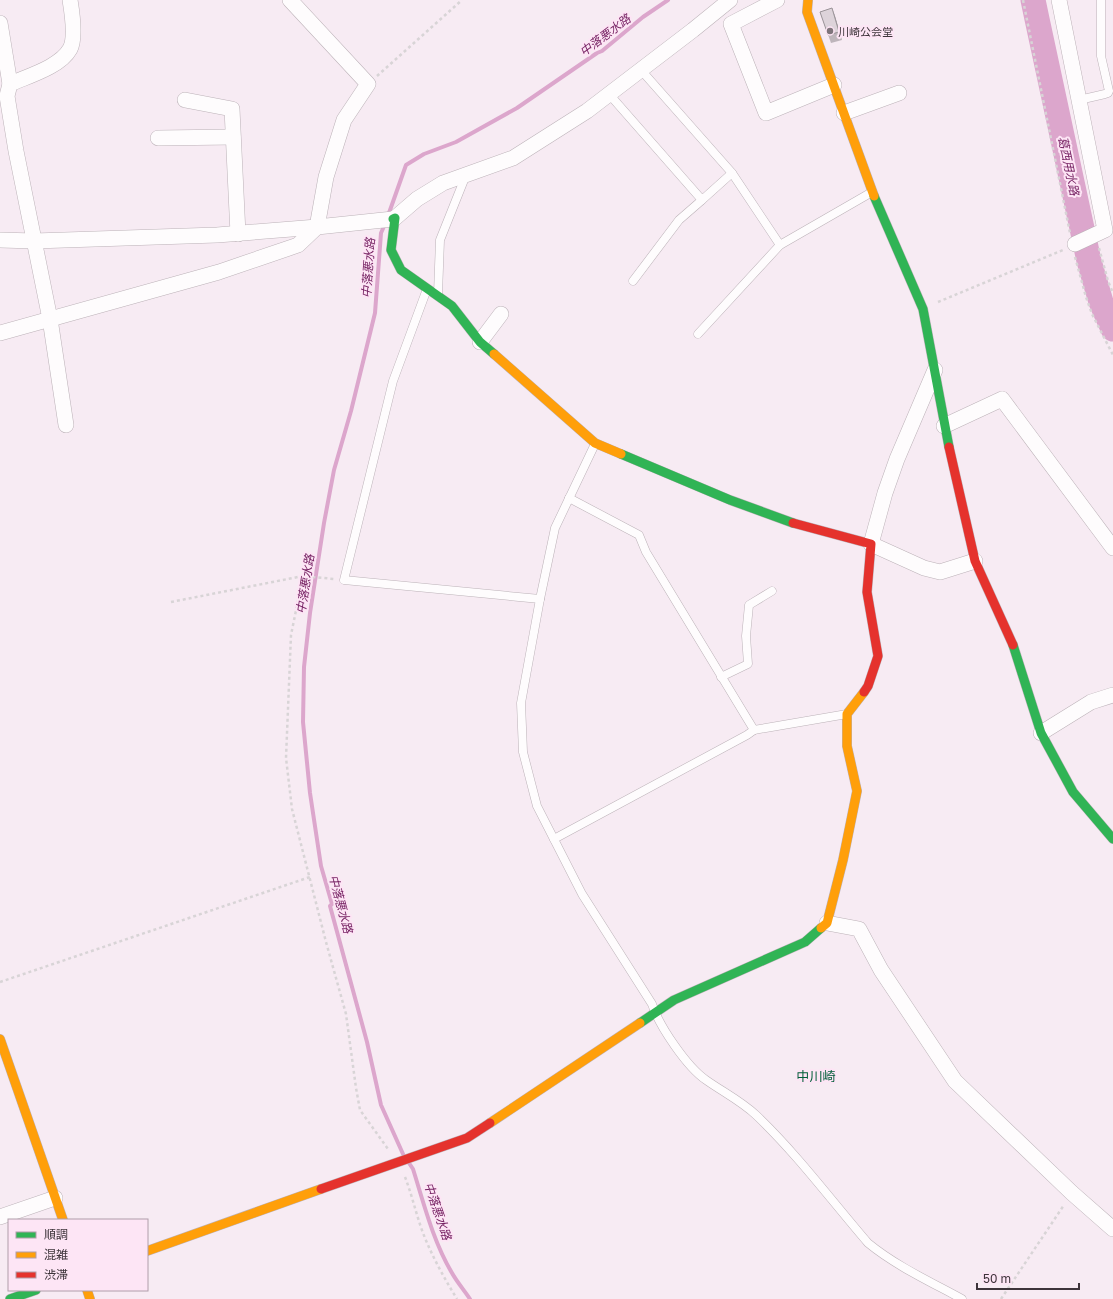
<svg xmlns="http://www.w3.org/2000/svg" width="1113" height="1299" font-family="'Golos Text','Noto Sans JP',sans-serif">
<rect width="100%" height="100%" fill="#f7ebf3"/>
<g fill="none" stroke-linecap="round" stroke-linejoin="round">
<g stroke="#dca6cc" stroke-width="4">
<polyline points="389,213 406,165 424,154 456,142 517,108 597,53 602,51 643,17 668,0"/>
<polyline points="385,224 381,233 375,313 351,411 334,470 324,523 310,613 304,667 303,722 310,793 321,866 332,904 330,906 367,1042 381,1105 403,1154"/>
<path d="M 409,1163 L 413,1169 C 424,1204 433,1241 452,1273 C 457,1282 464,1290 470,1299"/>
</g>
<polyline stroke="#dca6cc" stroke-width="25" points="1033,0 1037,19 1089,261 1101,302 1113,329"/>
<g stroke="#bcb2b8" stroke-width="9">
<g id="lane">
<polyline points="609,94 702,200 732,173 641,70"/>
<polyline points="1079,100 1105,94 1108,93 1109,91 1101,56 1101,0"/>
<polyline points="732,173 780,245 872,192"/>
<polyline points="633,281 679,220 702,200"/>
<polyline points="427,289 393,381 344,580 540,599"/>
<polyline points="438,294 440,240 466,175"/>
<polyline points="698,334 780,245"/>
<path d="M 595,444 L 555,528 L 540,599 L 521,703 L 523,752 L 537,806 L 582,894 L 652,1004 C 659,1026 687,1067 706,1080 C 723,1092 741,1101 756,1115 C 797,1154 831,1200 868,1243 C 896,1266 931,1282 962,1299"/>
<polyline points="721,677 748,664 746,636 749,605 772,591"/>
<polyline points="754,730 847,714"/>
<polyline points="554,839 747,735 754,730 646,552 639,535 569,498"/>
</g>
</g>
<g stroke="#bcb2b8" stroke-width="16">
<g id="street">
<polyline points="777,0 731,24 766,113 834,85"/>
<polyline points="1059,0 1105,230 1075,244"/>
<polyline points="0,23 10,84"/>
<polyline points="185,100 232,109 238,234"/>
<polyline points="844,113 899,93"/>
<polyline points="158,138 233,137"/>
<polyline points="395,218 417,199 443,183 513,158 587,111 693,30 730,0"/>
<polyline points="0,240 34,241 217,235 317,227 393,219"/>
<polyline points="0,333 219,272 298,245 317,227 326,177 344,120 368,84 290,0"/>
<polyline points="480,342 501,314"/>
<polyline points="935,370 897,459 885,493 871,544 924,568 940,572 975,561"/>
<path d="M 66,425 L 50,319 L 16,151 L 7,96 L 10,84 C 28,76 60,67 70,49 C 76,38 72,12 70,0"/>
<polyline points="944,426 1002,399 1113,548"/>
<polyline points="1041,733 1091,702 1113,695"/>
<polyline points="827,923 859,929 881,970 955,1081 1072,1193 1113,1229"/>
<polyline points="0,1217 55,1198"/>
</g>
</g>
<g stroke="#bcb2b8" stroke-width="10">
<g id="fast">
<polyline points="874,196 923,309 949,447"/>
<polyline points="393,219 395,218 391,250 401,270 452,306 480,342 494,354"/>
<polyline points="621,454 730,500 793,523"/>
<polyline points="1013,645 1041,733 1073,792 1113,839"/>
<polyline points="640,1023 674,1000 805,942 821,928"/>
<polyline points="10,1299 36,1290"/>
</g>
</g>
<g stroke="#bcb2b8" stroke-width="10">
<g id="slow">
<polyline points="808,0 807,12 874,196"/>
<polyline points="494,354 595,443 621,454"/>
<polyline points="821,928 827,923 843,860 857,791 847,746 847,714 864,692"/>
<polyline points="0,1039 63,1220"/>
<polyline points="490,1123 640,1023"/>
<polyline points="147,1251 321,1189"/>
<polyline points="87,1290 90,1299"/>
</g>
</g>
<g stroke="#bcb2b8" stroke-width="10">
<g id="jam">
<polyline points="949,447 975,561 1013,645"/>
<polyline points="793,523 871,544 867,592 878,656 868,686 864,692"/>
<polyline points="321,1189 467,1138 490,1123"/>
</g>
</g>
<g stroke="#d8d4d6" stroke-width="2.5" stroke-dasharray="3 3" stroke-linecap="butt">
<polyline points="1023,0 1070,233"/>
<polyline points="377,76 462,0"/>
<polyline points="1099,248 1108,281 1113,293"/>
<polyline points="1075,257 1086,297 1092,314 1113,355"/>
<polyline points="938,302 1063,250"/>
<polyline points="303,576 291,635 286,758 292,809 326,942 346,1014 356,1088 360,1110 388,1149"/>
<polyline points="171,602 303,576 334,579"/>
<polyline points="0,982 310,877"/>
<path d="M 405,1177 C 412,1195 416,1214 423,1233 C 432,1256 444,1278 457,1299"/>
<polyline points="1001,1299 1064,1205"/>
</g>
<use href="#lane" stroke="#fefcfd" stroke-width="8"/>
<use href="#street" stroke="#fefcfd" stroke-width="15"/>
<use href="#fast" stroke="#30b455" stroke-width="9"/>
<use href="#slow" stroke="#ff9f0a" stroke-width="9"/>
<use href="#jam" stroke="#e5322d" stroke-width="9"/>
</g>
<polygon fill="#beb5bb" points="832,8 842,40 831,43 820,12"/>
<polygon fill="#9b9499" points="832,8 835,16 842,40 839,32"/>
<polygon fill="#ddd3da" stroke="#9b9499" points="832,8 839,32 828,35 820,12"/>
<circle fill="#7e747b" stroke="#fde5f5" stroke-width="1.5" cx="830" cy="31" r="4"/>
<g text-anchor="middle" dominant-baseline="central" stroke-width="4" stroke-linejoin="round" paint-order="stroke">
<g font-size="11" fill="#3d343a" stroke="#fde5f5" text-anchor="start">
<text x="838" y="31">川崎公会堂</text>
</g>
<g font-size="12" font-style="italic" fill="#772364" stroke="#fde5f5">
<text transform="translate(605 35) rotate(-37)">中落悪水路</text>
<text transform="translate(1069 166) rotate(78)">葛西用水路</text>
<text transform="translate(368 268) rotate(-86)">中落悪水路</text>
<text transform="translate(305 584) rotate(-81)">中落悪水路</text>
<text transform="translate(341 904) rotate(75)">中落悪水路</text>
<text transform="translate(438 1211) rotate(71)">中落悪水路</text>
</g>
<g font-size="13" fill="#005e38" stroke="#fde5f5">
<text x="816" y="1076">中川崎</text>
</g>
</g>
<rect x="8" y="1219" width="140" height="72" fill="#fde5f5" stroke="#b09eaa"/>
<rect x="16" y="1232" width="20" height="6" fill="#30b455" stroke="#b09eaa"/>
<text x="44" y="1239" font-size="12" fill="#3d343a">順調</text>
<rect x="16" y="1252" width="20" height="6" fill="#ff9f0a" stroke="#b09eaa"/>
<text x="44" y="1259" font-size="12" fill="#3d343a">混雑</text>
<rect x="16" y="1272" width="20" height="6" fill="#e5322d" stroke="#b09eaa"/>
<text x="44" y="1279" font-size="12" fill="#3d343a">渋滞</text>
<path d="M977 1283v6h102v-6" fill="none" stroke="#3d343a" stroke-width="2"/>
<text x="983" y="1283" font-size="12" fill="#3d343a" stroke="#fde5f5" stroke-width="3" paint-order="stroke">50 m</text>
</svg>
